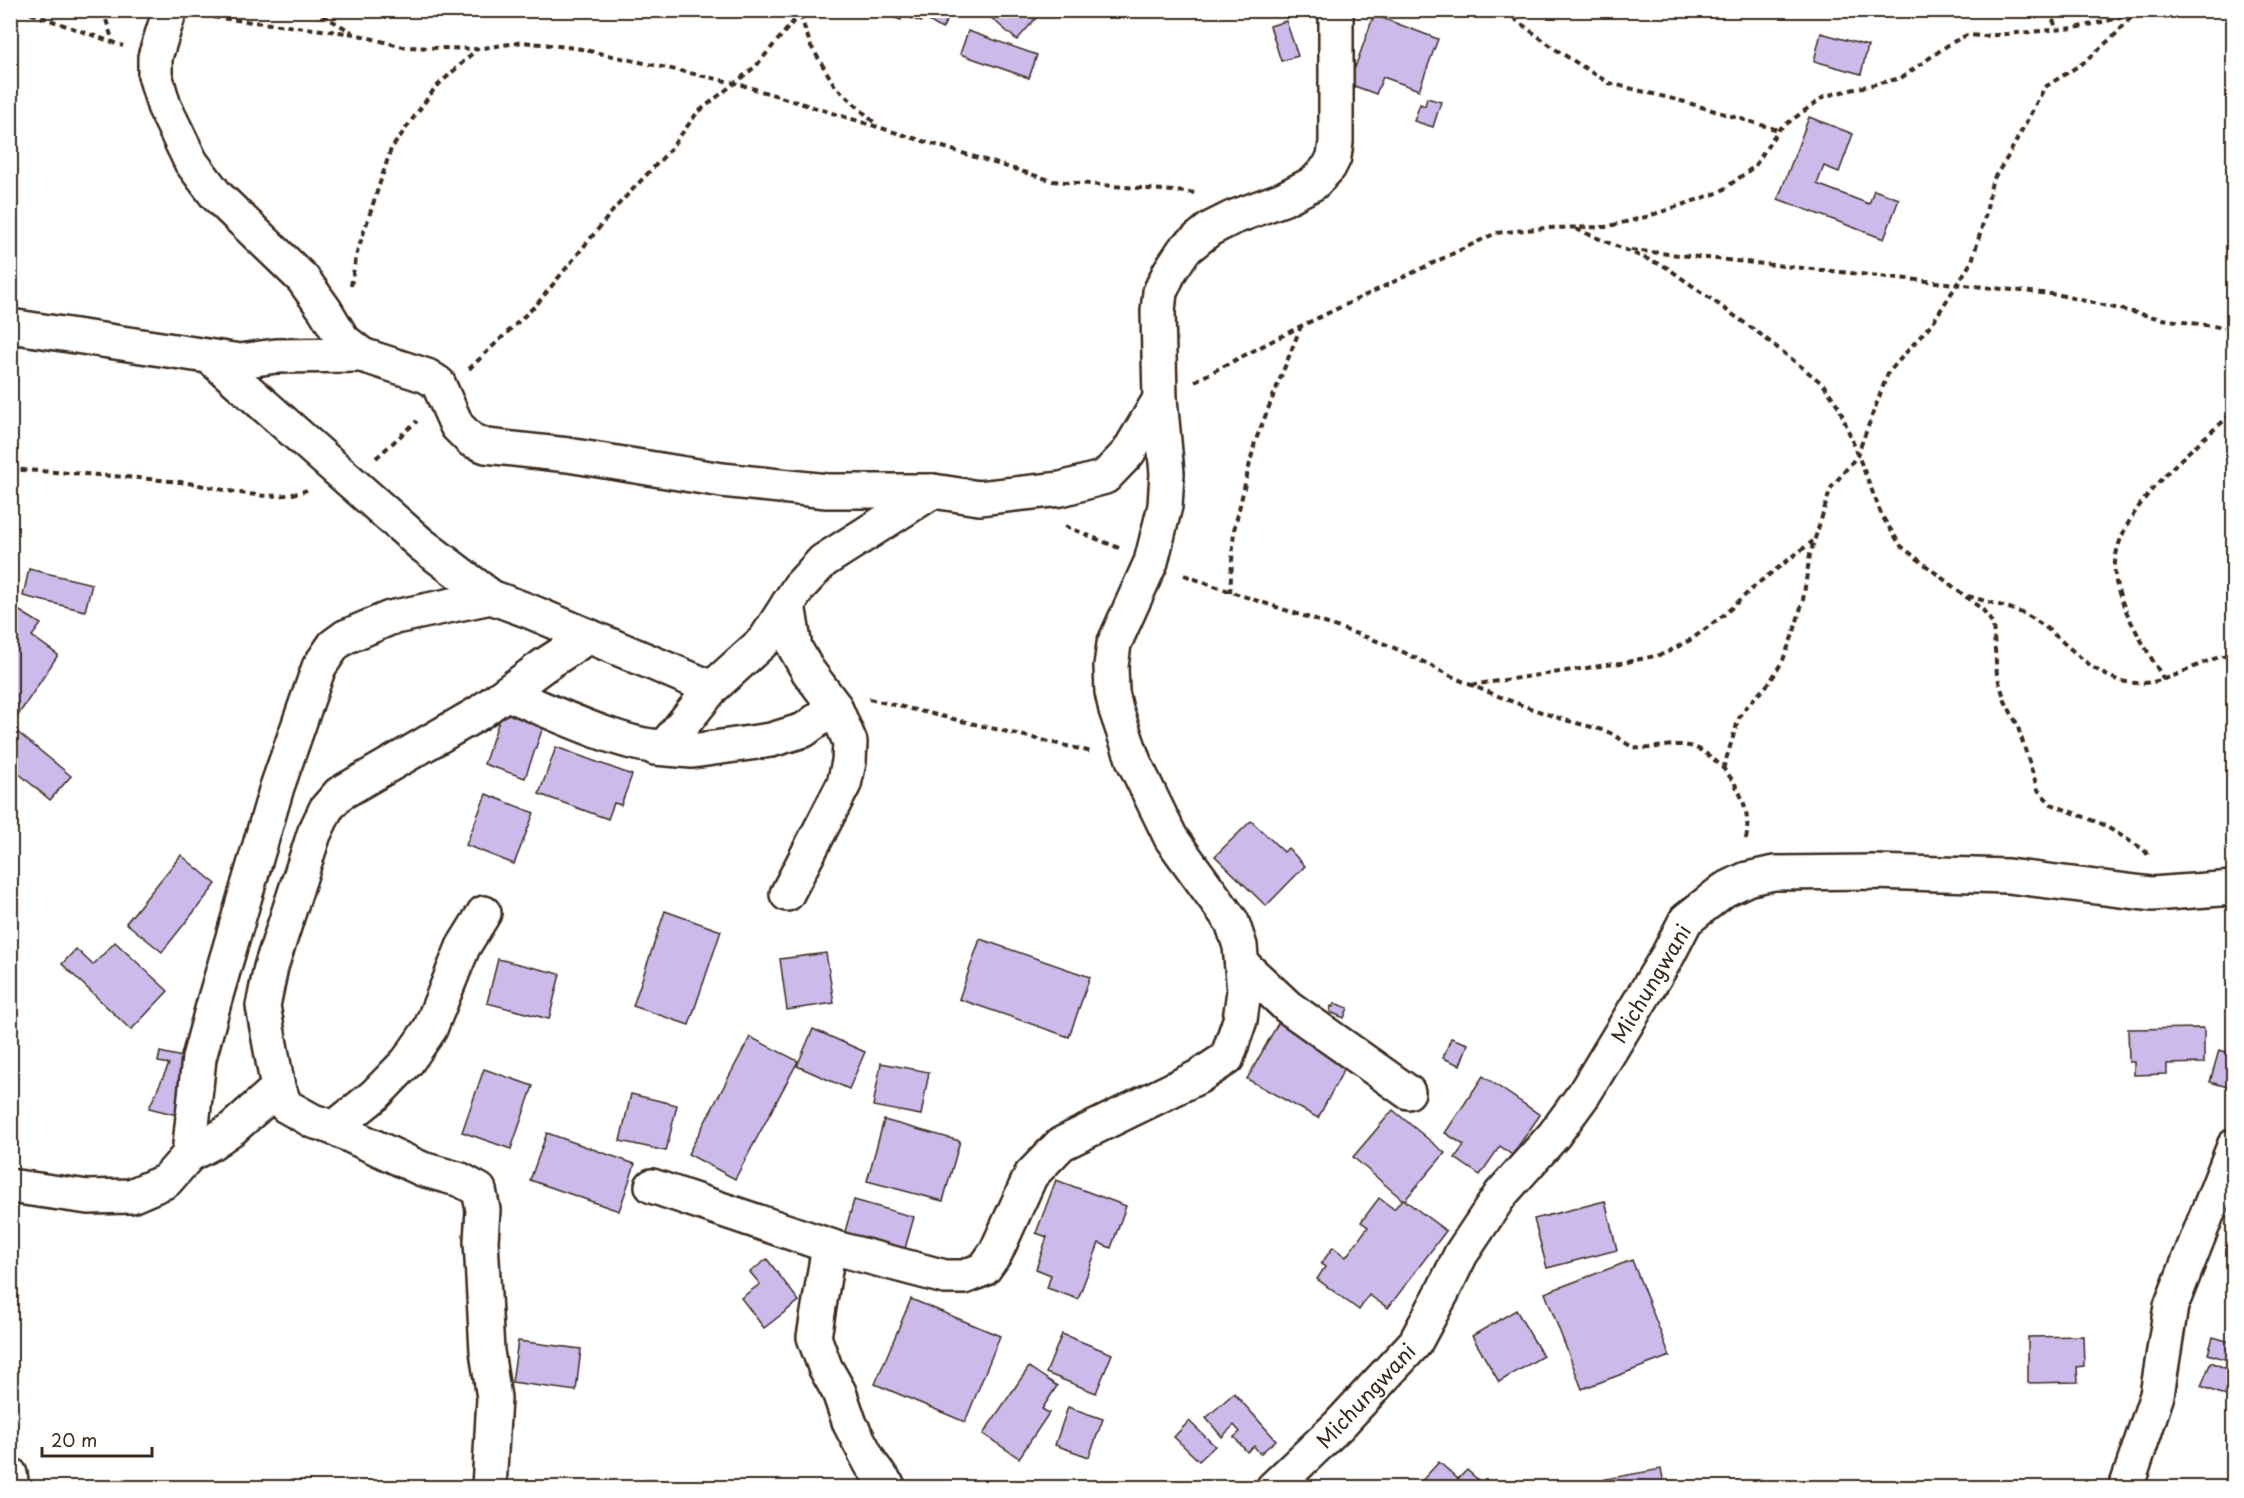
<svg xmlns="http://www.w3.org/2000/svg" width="2244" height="1498" font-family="'Playpen Sans',sans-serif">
<rect width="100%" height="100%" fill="#fff"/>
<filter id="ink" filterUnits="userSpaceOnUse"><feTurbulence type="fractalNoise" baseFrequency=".0167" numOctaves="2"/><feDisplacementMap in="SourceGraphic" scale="12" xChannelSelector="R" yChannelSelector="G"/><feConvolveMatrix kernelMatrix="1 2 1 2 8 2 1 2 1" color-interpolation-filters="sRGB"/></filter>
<g filter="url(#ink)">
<g fill="#cbbaea" stroke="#3b2a1e" stroke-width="1.5">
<polygon points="894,10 904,10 901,20 892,17"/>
<polygon points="910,10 925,10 921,22 908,17"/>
<polygon points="932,10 953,10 942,29 927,20"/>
<polygon points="982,10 1043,10 1017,40"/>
<polygon points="1374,15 1438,39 1419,90 1383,77 1376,94 1349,84"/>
<polygon points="1286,21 1298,56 1281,61 1270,26"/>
<polygon points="968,31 1037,55 1029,78 960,54"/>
<polygon points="1821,33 1868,46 1861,74 1814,61"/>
<polygon points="1427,98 1441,102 1433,127 1414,121 1420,104 1425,106"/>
<polygon points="1809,117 1853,134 1839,172 1824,166 1817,184 1869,204 1874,190 1899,199 1884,239 1778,199"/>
<polygon points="29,569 92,584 85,611 23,596"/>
<polygon points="15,608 41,624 32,636 58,655 13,723 10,721 10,615"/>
<polygon points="506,701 547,716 525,778 484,764"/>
<polygon points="10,726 71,776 50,800 10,766"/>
<polygon points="556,747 632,775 621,805 614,803 608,819 539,794"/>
<polygon points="486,794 534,813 514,864 466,845"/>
<polygon points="1251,821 1284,852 1288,848 1305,866 1266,906 1215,856"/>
<polygon points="181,855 216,884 162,952 126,923"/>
<polygon points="665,911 721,931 689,1025 633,1006"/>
<polygon points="980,939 1090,977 1069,1037 959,999"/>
<polygon points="115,942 168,991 131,1030 62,964 76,949 93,965"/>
<polygon points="826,953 834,1003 787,1010 780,959"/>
<polygon points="498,959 560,974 549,1019 487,1003"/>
<polygon points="1334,1003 1348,1008 1344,1018 1330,1012 1331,1006 1333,1007"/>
<polygon points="1281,1018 1351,1056 1318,1118 1247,1079"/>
<polygon points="2204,1028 2204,1063 2167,1064 2167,1074 2134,1075 2134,1062 2129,1062 2128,1029"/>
<polygon points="813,1029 865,1052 849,1089 797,1066"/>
<polygon points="750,1037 798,1061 735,1179 688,1154"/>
<polygon points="1451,1038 1468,1044 1460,1065 1443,1058"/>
<polygon points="2219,1050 2234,1054 2234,1080 2231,1088 2210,1082"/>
<polygon points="160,1052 196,1060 185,1117 149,1108 169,1064 158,1062"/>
<polygon points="881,1063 929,1072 921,1115 873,1106"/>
<polygon points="484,1069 533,1086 511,1149 462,1132"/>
<polygon points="1483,1076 1540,1115 1512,1155 1500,1146 1480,1175 1455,1158 1464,1145 1445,1133"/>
<polygon points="631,1094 677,1105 666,1151 620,1141"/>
<polygon points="1393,1110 1445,1153 1404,1201 1353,1157"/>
<polygon points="884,1120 960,1141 943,1201 867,1181"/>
<polygon points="547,1133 635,1164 619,1211 530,1180"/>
<polygon points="1056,1180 1126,1206 1111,1248 1099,1243 1078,1299 1047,1288 1051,1275 1036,1269 1047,1237 1036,1233"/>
<polygon points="1379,1198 1394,1209 1403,1199 1446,1231 1388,1308 1369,1295 1359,1310 1317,1279 1325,1267 1321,1264 1333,1247 1346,1257 1368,1227 1361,1222"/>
<polygon points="854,1200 914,1217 904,1252 844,1235"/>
<polygon points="1605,1201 1617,1250 1547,1268 1534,1219"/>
<polygon points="767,1259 799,1301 764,1328 741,1298 760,1284 750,1272"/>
<polygon points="1632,1260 1670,1356 1582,1389 1545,1293"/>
<polygon points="911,1299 1000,1336 965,1422 875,1384"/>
<polygon points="1516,1310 1543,1356 1499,1382 1472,1336"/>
<polygon points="1062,1334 1112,1354 1096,1393 1046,1373"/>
<polygon points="2083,1336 2084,1366 2077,1367 2078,1382 2028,1383 2028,1337"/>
<polygon points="2213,1337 2234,1343 2234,1362 2208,1354"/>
<polygon points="518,1341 581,1349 576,1391 512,1382"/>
<polygon points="2211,1362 2234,1372 2234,1399 2201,1386"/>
<polygon points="1029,1367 1057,1386 1042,1409 1049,1413 1019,1458 983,1434"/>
<polygon points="1234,1393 1276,1440 1260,1454 1254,1446 1247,1452 1234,1437 1240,1432 1234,1425 1222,1437 1206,1418"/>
<polygon points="1068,1407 1103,1419 1089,1457 1055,1445"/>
<polygon points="1189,1421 1215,1446 1199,1461 1174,1437"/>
<polygon points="1439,1462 1458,1479 1467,1470 1487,1488 1415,1488"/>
<polygon points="1661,1469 1665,1488 1606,1488 1605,1479"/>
<polygon points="646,1480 714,1483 714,1488 646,1488"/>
</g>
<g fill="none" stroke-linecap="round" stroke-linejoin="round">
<g stroke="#3b2a1e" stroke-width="38">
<g id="street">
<polyline points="170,10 155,57 155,75 164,106 191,162 216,195 303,279 325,310 343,340 362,355 427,376 438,383 457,426 471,440 486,446 568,455 722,480 827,491 933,491 979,498 1061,489 1105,477 1128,453 1160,399"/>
<polyline points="10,326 240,361 276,356 362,355"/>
<polyline points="211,358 421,544 491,597 529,611 712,688"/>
<path d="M 508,694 C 543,708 632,751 665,746 L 712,688 L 765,640 L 799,587 L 823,561 L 933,491"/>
<polyline points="655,748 692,751 771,740 804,730 835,707"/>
<polyline points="787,894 844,784 849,762 850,742 835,707 808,671 795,648 788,604"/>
<polyline points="1242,964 1288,1007 1408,1092"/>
<polyline points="334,1128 375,1095 407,1062 430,1029 463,947 484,913"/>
<polyline points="189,1155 210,1144 233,1128 278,1088"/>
<polyline points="10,1186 88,1197 131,1196 166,1181 189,1155 199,1058 216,995 277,787 319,667 334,645 345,637 390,618 491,597"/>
<polyline points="652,1186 839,1249 945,1277 964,1277 984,1269 996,1252 1031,1175 1061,1144 1198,1077 1227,1058 1240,1020 1244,991 1240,946 1232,922 1171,838 1134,762 1116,710 1112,692 1111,666 1114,644 1151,562 1165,506 1167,473 1160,399 1158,311 1160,292 1170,271 1184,250 1210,229 1232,218 1283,199 1314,183 1329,167 1334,157 1336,142 1336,10"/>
<polyline points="829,1246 814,1337 825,1367 839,1392 850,1424 871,1464 889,1488"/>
<polyline points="10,1474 12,1488"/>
<polyline points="489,1488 494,1398 487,1351 481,1241 483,1210 479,1190 461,1180 422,1169 334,1128 313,1121 286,1106 278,1088 263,1006 271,967 314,834 326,809 339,794 479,713 543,666 589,636"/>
<polyline points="1273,1488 1339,1425 1415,1343 1443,1291 1461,1254 1501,1194 1554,1135 1584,1094 1668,955 1686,920 1724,890 1747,879 1774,873 1874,872 2008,876 2152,894 2234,888"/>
<polyline points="2126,1488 2157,1395 2171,1306 2234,1146"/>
</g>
</g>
<g stroke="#3b2a1e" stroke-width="4" stroke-dasharray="6 4.5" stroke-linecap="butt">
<polyline points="21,10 123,46"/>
<polyline points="103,10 113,42"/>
<polyline points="313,10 352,32"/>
<polyline points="1506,10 1516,20 1558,51 1609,83 1685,102 1778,130"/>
<polyline points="2049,10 2057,30"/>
<polyline points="800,15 811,46 835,86 877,125"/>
<polyline points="203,16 355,34 403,47 477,49 523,42 576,48 735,83 1053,181 1198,193"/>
<polyline points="1576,229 1666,267 1760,334 1823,384 1839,407 1882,516 1901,546 1983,610 1993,624 1997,675 2005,701 2017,724 2038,790 2051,804 2102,824 2143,849 2150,857"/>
<polyline points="1631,250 2060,295 2162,319 2234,329"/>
<polyline points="351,286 356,256 391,149 435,88 476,50"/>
<polyline points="469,369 537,304 616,207 669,151 697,113 756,66 803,10"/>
<polyline points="1195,381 1301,326 1496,233 1545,228 1605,227 1646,217 1720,192 1755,166 1778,130 1825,96 1901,78 1951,43 1967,35 1984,36 2075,28 2133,15 2142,10"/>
<polyline points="376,458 417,421"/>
<path d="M 10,469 C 67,473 124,476 180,482 C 221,487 267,505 307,490"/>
<polyline points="1065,526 1119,548"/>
<path d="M 1184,575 C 1248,599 1313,618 1377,641 C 1410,653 1440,672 1471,685 C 1502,698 1534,710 1565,720 C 1579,724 1594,727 1608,732 C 1618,736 1626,745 1636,748 C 1640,749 1645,748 1649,748 C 1667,746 1686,741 1702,751 C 1732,769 1755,808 1745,843"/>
<polyline points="1230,593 1234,530 1255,442 1301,326"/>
<path d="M 1968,596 C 1991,603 2018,608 2038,622 C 2072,645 2097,685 2142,683 C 2175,682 2201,658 2234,654"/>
<path d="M 2164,680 C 2149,653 2122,612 2116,582 C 2103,518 2191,450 2234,412"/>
<polyline points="1471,685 1627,662 1664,654 1692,639 1725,614 1757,584 1813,541"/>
<polyline points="869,699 1092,752"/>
<polyline points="1723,769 1739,718 1746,707 1770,682 1783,660 1794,632 1803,600 1810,554 1831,488 1857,456 1888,373 1933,322 1972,261 1986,213 1992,181 2007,158 2045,87 2086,61 2117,33 2133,15"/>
</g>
<use href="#street" stroke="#fff" stroke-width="33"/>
</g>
</g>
<g text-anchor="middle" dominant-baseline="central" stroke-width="4.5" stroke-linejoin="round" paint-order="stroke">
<g font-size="21" fill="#3b2a1e" stroke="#fff">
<text transform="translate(1650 983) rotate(-59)">Michungwani</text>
<text transform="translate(1365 1395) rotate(-47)">Michungwani</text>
</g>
</g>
<rect width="2244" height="1498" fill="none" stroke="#fff" stroke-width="36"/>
<rect x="18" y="18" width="2208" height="1462" fill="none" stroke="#3b2a1e" stroke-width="2" filter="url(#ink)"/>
<path d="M42 1447v9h110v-9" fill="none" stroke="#3b2a1e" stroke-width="3"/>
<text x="51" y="1447" font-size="18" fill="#3b2a1e" stroke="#ffffff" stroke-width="4.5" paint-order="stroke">20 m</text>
</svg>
